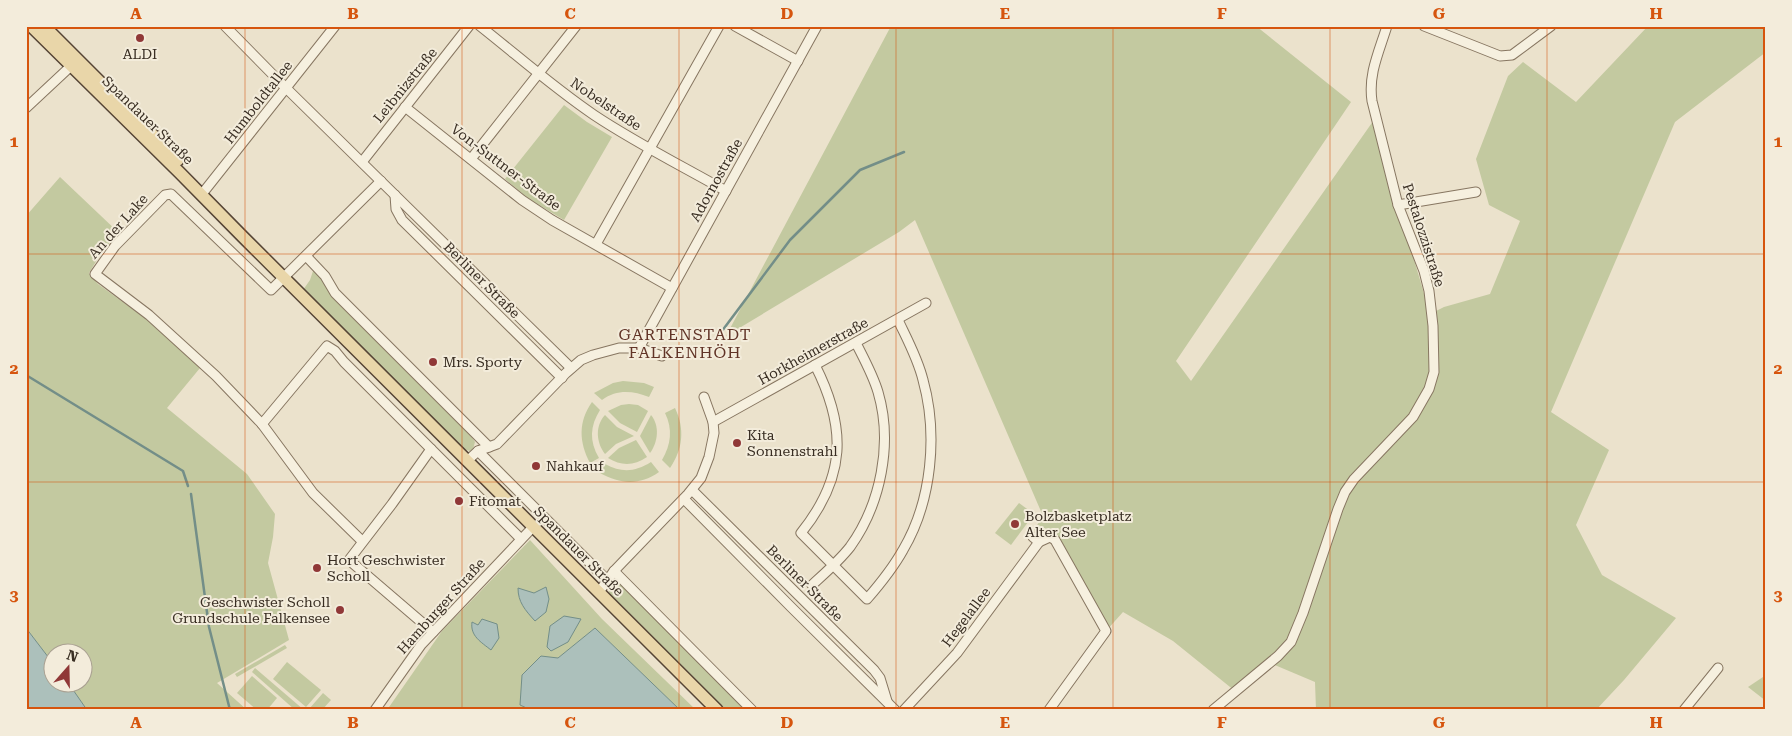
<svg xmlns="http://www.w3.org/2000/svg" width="1792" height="736" font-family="'Roboto Serif',serif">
<rect width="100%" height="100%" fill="#ebe2cc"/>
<g fill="#c3c9a0">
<polygon points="891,26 1256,26 1351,102 1176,361 1191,381 1376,117 1398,205 1430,314 1444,307 1490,294 1520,221 1489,205 1476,159 1508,76 1523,62 1576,102 1648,26 1766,26 1766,52 1675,122 1551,412 1609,450 1576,525 1602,575 1676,618 1624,680 1596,710 1316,710 1315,682 1270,663 1235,691 1173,641 1123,612 1106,631 1054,534 1040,535 1034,530 1043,516 915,220 899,232 726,336"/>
<polygon points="564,105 587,122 612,137 564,220 529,199 505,179"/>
<polygon points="60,177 119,233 103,250 89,273 98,284 146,319 200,368 167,408 247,474 275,514 273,537 268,563 289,640 217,683 247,710 87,710 69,684 82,684 82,654 52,654 52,662 26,628 26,216"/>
<polygon points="314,268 321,277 331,295 471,436 475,442 473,449 470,451 463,449 303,290 310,280"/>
<path d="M 623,381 L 644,383 L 654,387 L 649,397 C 633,391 617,389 602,400 L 594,393 L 613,383 Z"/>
<path d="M 592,402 L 600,410 C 590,426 589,441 599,458 L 590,463 C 579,442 578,422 592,402 Z"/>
<polygon points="629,404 638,405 648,411 637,432 620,423 608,411 621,405"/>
<path d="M 675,408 C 685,429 683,449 670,468 L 662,460 C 671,445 673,429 665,413 Z"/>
<path d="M 605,415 L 617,427 L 634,436 L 616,444 L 605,454 C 596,442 595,426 605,415 Z"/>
<path d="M 651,415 C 660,426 658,442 650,453 L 640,436 Z"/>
<path d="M 636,440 L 647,457 C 634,466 621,466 608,458 L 619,448 Z"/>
<path d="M 651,462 L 659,472 C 639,486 620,484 600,473 L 605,464 C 622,473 635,472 651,462 Z"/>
<polygon points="1019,503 1034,514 1011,545 995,533"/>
<polygon points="530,540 602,619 696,710 680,710 595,628 558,658 520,705 531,710 387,710 442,631"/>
<polygon points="617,580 746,710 724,710 608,594 612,583"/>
<polygon points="285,645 287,648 237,677 235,674"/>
<polygon points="287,662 321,690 306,707 273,679"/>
<polygon points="255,668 304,710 295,710 252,672"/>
<polygon points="1766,675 1766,701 1748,687"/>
<polygon points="252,676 277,698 267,710 257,710 237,693"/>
<polygon points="323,693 331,700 322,710 310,710 309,709"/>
</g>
<g fill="#acc0bb" stroke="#738e88">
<path d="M 546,587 L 549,599 L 546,612 L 535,621 C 525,610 518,602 518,588 L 534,593 Z"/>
<polygon points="564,616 581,619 568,642 551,651 547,647 550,626"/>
<path d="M 482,619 L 497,624 L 499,638 L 491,650 C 481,642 470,636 472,622 L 478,625 Z"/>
<polygon points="26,628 52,662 52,684 69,684 87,710 26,710"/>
<polygon points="595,628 680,710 531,710 520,705 522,675 541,656 558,658"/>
</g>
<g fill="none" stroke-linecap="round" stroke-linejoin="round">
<g stroke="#738e88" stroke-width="2.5">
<polyline points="722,331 790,240 860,170 904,152"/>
<polyline points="26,375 183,471 188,486"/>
<polyline points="191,494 209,627 230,710"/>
</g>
<g stroke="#877661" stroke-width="11">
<g id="minor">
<polyline points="225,26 286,88 571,368"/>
<path d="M 480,26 C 518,56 554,88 594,115 C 636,143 682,166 726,191"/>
<polyline points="735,26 798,61"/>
<polyline points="1424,26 1500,56 1512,55 1551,26"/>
<polyline points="405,107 522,200 552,220 672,288"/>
<polyline points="26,108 71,66"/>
<polyline points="471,159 576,26"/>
<polyline points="362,162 469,26"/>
<polyline points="202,194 335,26"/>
<polyline points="395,195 396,209 402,220 562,378"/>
<polyline points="1398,205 1476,192"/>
<polyline points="596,244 719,26"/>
<polyline points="306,256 325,276 335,293 489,447"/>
<polyline points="639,348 817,26"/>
<path d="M 815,365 C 847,428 846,477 801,533 L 867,599 C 880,584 893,568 903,550 C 932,501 938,434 923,380 C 918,359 907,339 898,320"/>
<polyline points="713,422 926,303"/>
<polyline points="262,424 327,346 335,351 344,362 521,539"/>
<polyline points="431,449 392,504 349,560 433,632"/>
<polyline points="478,451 608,581"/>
<polyline points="467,461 478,451 497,444 566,373 581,360 593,355 619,348 639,348 662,356"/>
<polyline points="692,490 874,670 880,678 887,701"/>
<polyline points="684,499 791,607 895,710"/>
<polyline points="362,541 313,493 262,424 216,376 149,315 95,274 115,246 165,195 171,194 271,290 381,181"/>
<polyline points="1039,542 1050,537 1055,540 1106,631 1049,710"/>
<polyline points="614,571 752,710"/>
<path d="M 812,585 C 825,573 839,561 850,547 C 881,504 893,443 878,392 C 873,375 864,359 856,343"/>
<polyline points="599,592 614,571 688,494 701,478 709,457 714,433 713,422 704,397"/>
<polyline points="375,710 421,645 533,527"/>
<polyline points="904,710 957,653 1039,542 1033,537"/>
<path d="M 1213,710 L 1278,656 L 1291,642 L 1303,613 L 1338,509 L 1345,492 L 1354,479 L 1413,417 L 1429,389 L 1434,372 L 1433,326 L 1429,291 L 1424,271 L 1398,205 L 1372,101 C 1368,74 1379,52 1387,26"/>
<polyline points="1684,710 1718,668"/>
</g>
</g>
<g stroke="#554435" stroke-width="14">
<g id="major">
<polyline points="31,26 180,173 243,237 717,710"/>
<polyline points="44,26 178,160"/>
</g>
</g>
<use href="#minor" stroke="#f6f0df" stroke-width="9"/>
<use href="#major" stroke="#e9d6a9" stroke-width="11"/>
</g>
<path fill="none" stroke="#d6550e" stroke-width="1" stroke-opacity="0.55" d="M 245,26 L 245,710M 462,26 L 462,710M 679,26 L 679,710M 896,26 L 896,710M 1113,26 L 1113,710M 1330,26 L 1330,710M 1547,26 L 1547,710M 26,254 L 1766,254M 26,482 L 1766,482"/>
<g fill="#903837" stroke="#f3ecdb" stroke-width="2">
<circle cx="140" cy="38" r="5"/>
<circle cx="433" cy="362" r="5"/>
<circle cx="737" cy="443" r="5"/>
<circle cx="536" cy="466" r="5"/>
<circle cx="459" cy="501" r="5"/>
<circle cx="1015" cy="524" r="5"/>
<circle cx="317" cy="568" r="5"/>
<circle cx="340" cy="610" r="5"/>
</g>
<g text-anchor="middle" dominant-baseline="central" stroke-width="4" stroke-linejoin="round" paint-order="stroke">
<g font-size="14" fill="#392e23" stroke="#f3ecdb" text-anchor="start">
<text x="140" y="54" text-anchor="middle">ALDI</text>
<text x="443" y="362">Mrs. Sporty</text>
<text x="747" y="435">Kita<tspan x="747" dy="16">Sonnenstrahl</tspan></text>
<text x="546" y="466">Nahkauf</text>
<text x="469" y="501">Fitomat</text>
<text x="1025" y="516">Bolzbasketplatz<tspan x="1025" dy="16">Alter See</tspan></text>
<text x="327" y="560">Hort Geschwister<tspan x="327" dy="16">Scholl</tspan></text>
<text x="330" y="602" text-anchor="end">Geschwister Scholl<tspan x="330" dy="16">Grundschule Falkensee</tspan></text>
</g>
<g font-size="14" fill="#392e23" stroke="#f3ecdb">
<text transform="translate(405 85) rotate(-51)">Leibnizstraße</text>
<text transform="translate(258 102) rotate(-52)">Humboldtallee</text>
<text transform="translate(606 104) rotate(34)">Nobelstraße</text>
<text transform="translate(148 120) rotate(44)">Spandauer Straße</text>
<text transform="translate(506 167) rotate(37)">Von-Suttner-Straße</text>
<text transform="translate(716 180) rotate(-61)">Adornostraße</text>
<text transform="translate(118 226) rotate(-48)">An der Lake</text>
<text transform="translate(1424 235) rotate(72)">Pestalozzistraße</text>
<text transform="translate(482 280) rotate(45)">Berliner Straße</text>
<text transform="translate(813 351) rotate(-29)">Horkheimerstraße</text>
<text transform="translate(579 551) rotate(45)">Spandauer Straße</text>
<text transform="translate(805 583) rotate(45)">Berliner Straße</text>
<text transform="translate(441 606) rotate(-48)">Hamburger Straße</text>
<text transform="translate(966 617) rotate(-53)">Hegelallee</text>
</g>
<g font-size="16" letter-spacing="1" fill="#613427" stroke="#f3ecdb">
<text x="685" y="334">GARTENSTADT<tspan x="685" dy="18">FALKENHÖH</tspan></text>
</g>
</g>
<rect width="1792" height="736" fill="none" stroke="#f3ecdb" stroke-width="55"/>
<g transform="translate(68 668) rotate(20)"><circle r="24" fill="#f3ecdb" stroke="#a9a091"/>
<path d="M0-4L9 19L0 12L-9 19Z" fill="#903837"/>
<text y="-8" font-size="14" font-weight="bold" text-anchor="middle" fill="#392e23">N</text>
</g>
<rect x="28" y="28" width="1736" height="680" fill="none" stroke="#d6550e" stroke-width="2"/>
<g font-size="16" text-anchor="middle" font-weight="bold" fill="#d6550e">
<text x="136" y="19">A</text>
<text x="353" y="19">B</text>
<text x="570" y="19">C</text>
<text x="787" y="19">D</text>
<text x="1005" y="19">E</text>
<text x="1222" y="19">F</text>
<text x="1439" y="19">G</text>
<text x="1656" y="19">H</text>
<text x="14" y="147">1</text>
<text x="1778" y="147">1</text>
<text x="14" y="374">2</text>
<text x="1778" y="374">2</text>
<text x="14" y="601">3</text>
<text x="1778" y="601">3</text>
<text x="136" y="728">A</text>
<text x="353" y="728">B</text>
<text x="570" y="728">C</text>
<text x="787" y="728">D</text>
<text x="1005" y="728">E</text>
<text x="1222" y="728">F</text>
<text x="1439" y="728">G</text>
<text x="1656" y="728">H</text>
</g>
</svg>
